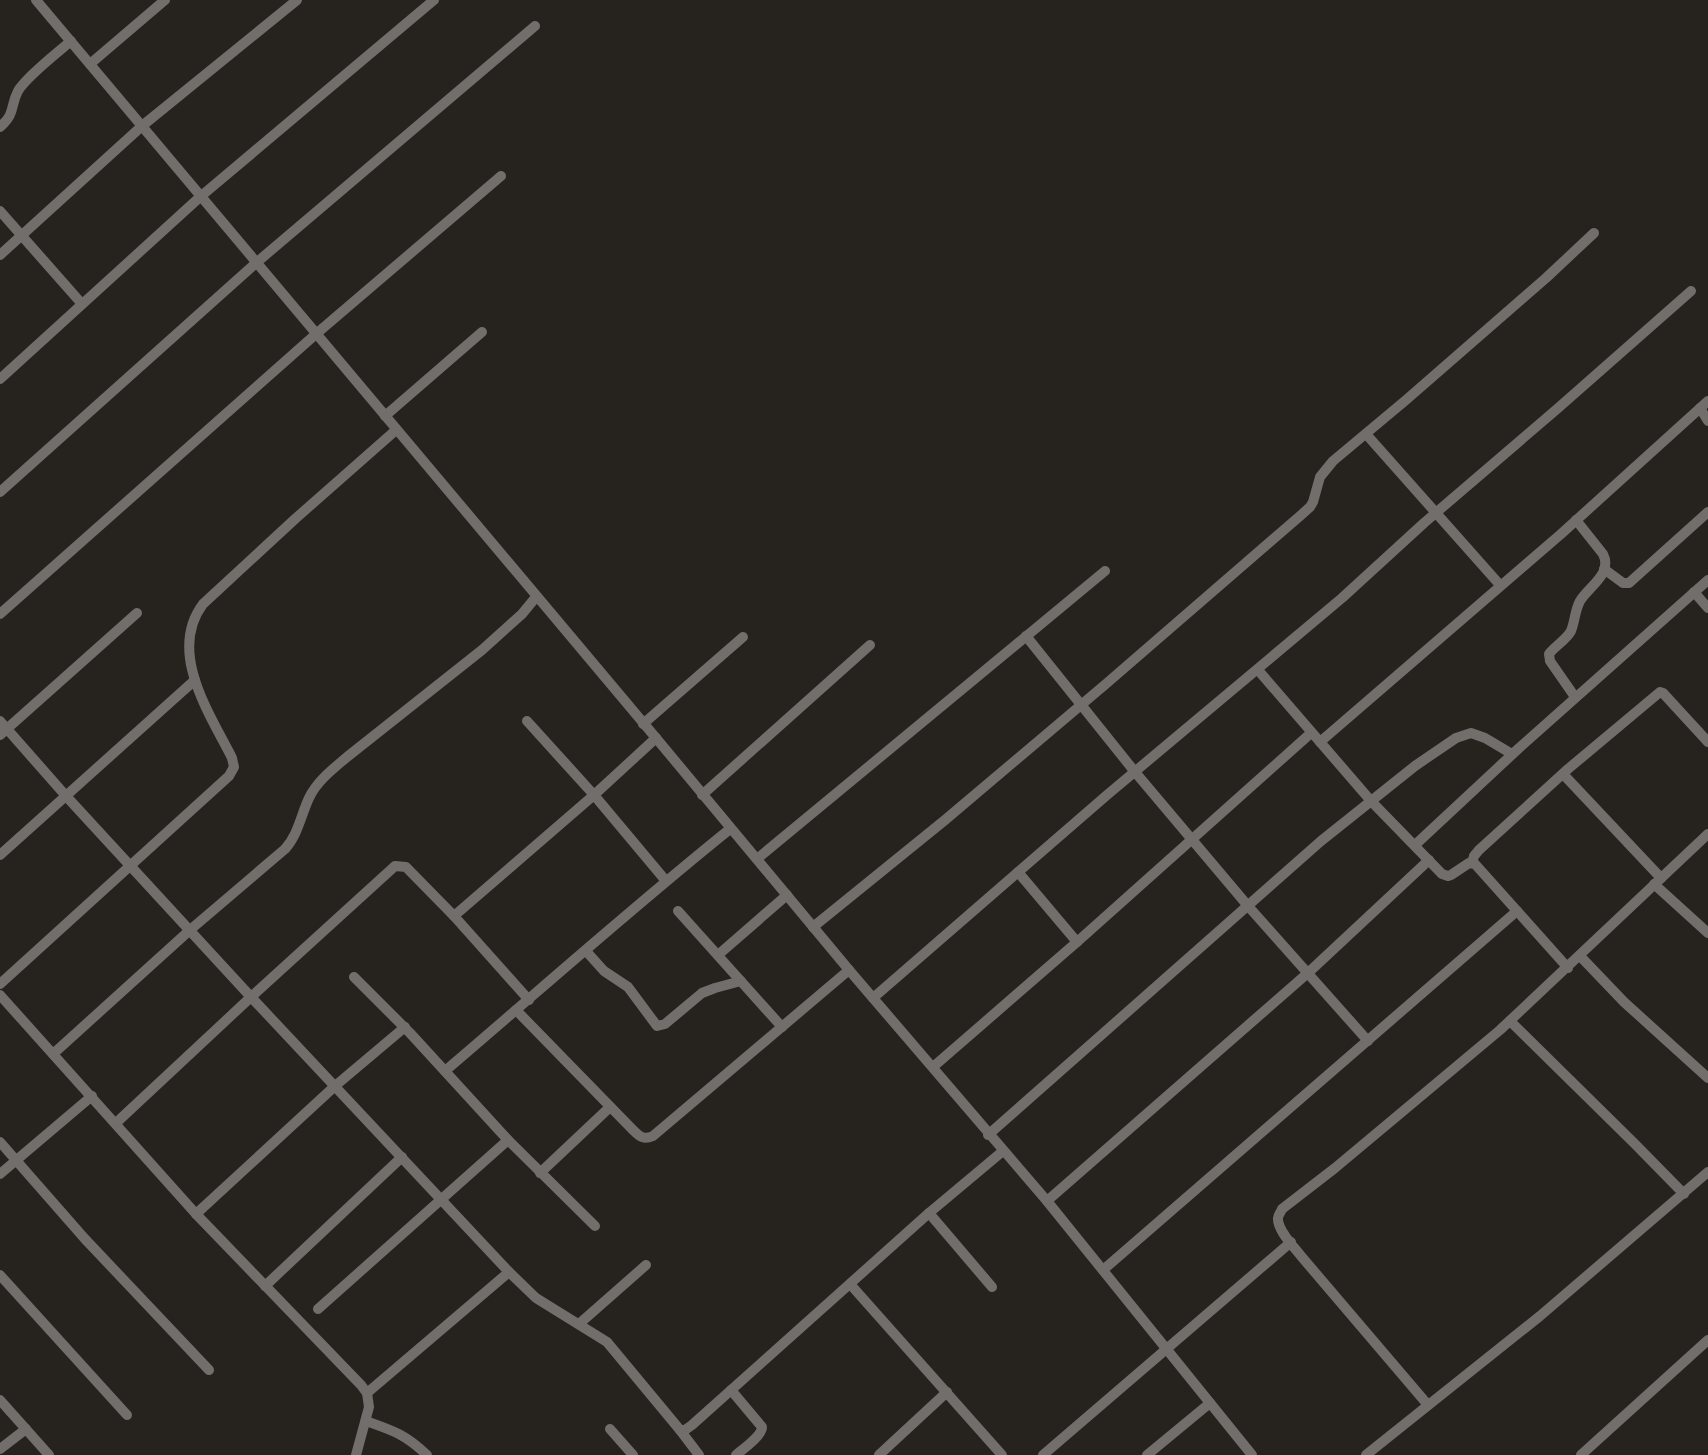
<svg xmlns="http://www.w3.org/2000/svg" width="1708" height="1455" font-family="Spectral,serif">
<rect width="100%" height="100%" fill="#26221d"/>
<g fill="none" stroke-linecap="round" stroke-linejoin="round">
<g stroke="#716e6c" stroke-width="10">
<polyline points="36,0 656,738 849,970 1047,1201 1252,1455"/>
<polyline points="90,64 165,0"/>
<path d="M 0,127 C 16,113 10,106 18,91 C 26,77 57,53 71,41"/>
<polyline points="0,211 82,304"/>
<polyline points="0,255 142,126 297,0"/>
<polyline points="0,379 200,197 434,0"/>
<polyline points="1700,408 1708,421"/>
<polyline points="385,416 482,332"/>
<polyline points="1366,434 1500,585"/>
<polyline points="0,492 256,263 535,26"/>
<polyline points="1604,569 1623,583 1629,583 1708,512"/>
<polyline points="1694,592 1708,608"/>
<polyline points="0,614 316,334 501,176"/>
<polyline points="1026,636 1135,772 1248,906 1368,1041"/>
<polyline points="1258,670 1371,801 1442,874 1448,876 1451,875 1469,863 1475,864 1568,968"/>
<path d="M 1575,697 L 1550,661 L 1549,654 C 1555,646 1566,640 1571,631 C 1575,621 1575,610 1580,601 C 1589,586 1613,574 1603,554 L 1576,520"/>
<polyline points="0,721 66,796 251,997 509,1272 536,1298 607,1342 680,1430 685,1430 692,1425 929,1213 1003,1151"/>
<polyline points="527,721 594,795 666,881"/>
<polyline points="643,724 743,637"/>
<polyline points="0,735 137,613"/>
<polyline points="1320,742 1561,534 1708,401"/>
<polyline points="1563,774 1661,878"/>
<polyline points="702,795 870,645"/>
<polyline points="1415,845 1518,749 1708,580"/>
<polyline points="0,855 195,680"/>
<polyline points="757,859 1105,571"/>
<polyline points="1472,863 1474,856 1479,850 1568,769 1660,692 1663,693 1708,742"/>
<polyline points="1018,872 1077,942"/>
<polyline points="1654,884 1708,933"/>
<polyline points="678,911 782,1027"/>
<polyline points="454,916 594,795 656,738"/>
<polyline points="813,927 945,820 1107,683 1300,516 1310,507 1313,502 1320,477 1333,461 1406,400 1546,278 1594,233"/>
<polyline points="586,951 604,971 628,987 657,1026 665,1024 702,993 715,988 741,981"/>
<polyline points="718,955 787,895"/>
<polyline points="1580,956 1624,1002 1708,1078"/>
<polyline points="354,977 410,1033 508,1140 595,1226"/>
<path d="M 0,984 L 229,776 L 234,767 L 232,758 C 210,714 167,652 203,604 L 295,519 L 396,430"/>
<polyline points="0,995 196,1214 361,1385 367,1393 369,1407 356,1455"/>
<polyline points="873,998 1107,795 1342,598 1424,523 1557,409 1691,291"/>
<path d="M 516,1010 L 633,1130 C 640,1137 644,1140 653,1136 L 849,970"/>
<polyline points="1510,1021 1635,1144 1684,1194"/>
<path d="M 53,1054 L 190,930 L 285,849 C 298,835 301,815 309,798 C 317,781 333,769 347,757 L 482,650 L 522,614 L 536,597"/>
<polyline points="933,1067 1077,942 1311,733"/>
<path d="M 445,1071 C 540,990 633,907 730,829"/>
<polyline points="116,1123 251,997 395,866 406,867 454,916 529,1000"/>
<polyline points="988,1135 1321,841 1415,766 1456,738 1471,733 1485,738 1512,754"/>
<polyline points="0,1142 85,1239 209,1370"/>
<polyline points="540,1173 610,1107"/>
<polyline points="0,1174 92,1096"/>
<polyline points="1047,1201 1309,972 1429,860"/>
<polyline points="929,1213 992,1287"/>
<polyline points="196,1214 335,1086 405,1027"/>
<polyline points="1103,1270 1517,911"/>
<polyline points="0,1275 127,1415"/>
<polyline points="850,1284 1002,1455"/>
<polyline points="265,1286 402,1157"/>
<polyline points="318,1309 508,1140"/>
<polyline points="579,1324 646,1265"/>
<path d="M 731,1390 L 762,1427 C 762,1436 743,1449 736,1455"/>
<polyline points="367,1393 509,1272"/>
<polyline points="0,1400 49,1455"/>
<path d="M 1428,1405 L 1301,1256 C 1294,1247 1277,1230 1278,1218 C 1278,1215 1281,1212 1282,1209 L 1335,1168 L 1500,1030 L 1708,834"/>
<path d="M 366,1421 C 394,1431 405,1434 427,1455"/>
<polyline points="610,1429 633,1455"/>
<polyline points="680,1430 699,1455"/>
<polyline points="0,1449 26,1429"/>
<polyline points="879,1455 947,1392"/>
<polyline points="1043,1455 1291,1242"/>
<polyline points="1147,1455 1210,1403"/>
<polyline points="1366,1455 1540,1316 1708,1172"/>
<polyline points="1581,1455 1708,1340"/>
</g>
</g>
</svg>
